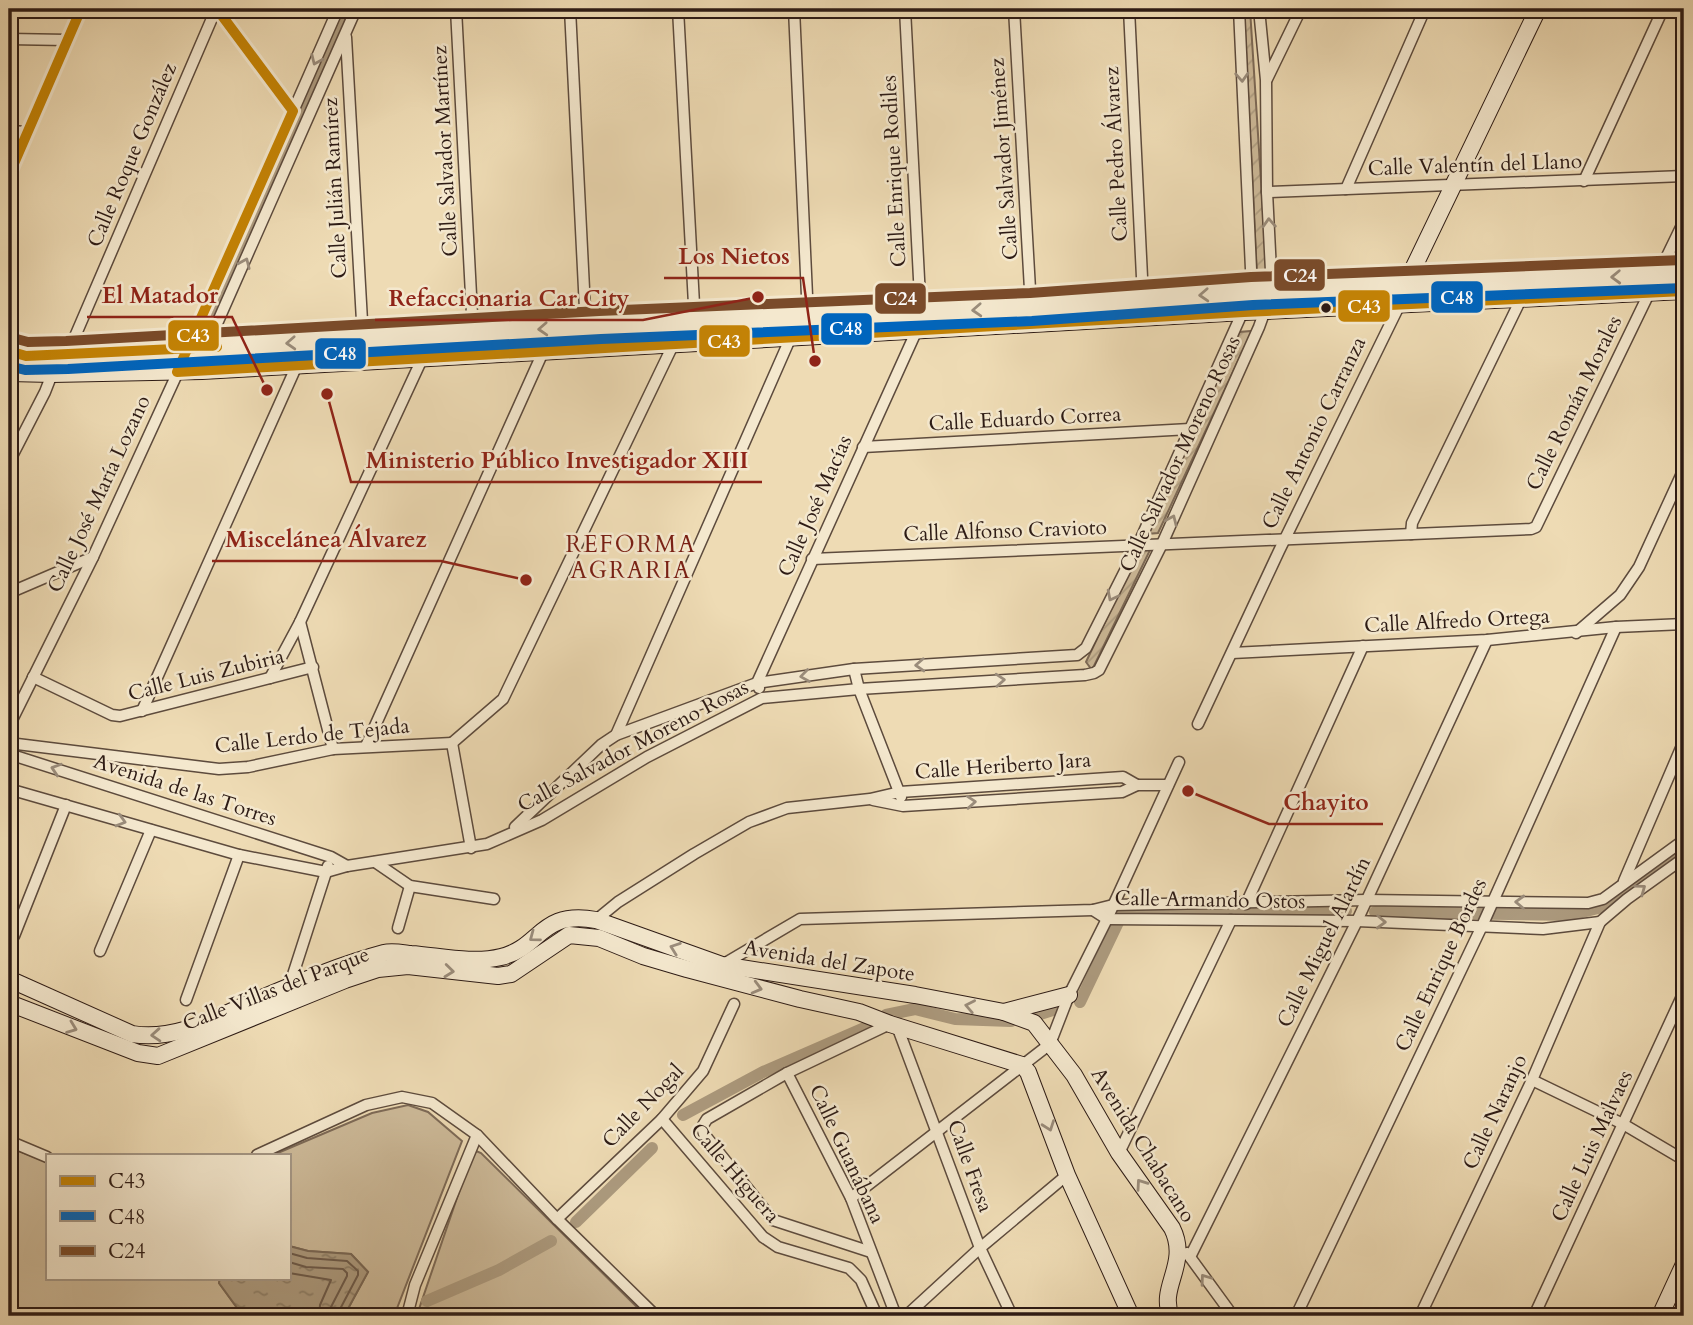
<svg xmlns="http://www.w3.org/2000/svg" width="1693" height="1325" font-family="Cardo,serif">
<defs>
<pattern id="garden-furrows" width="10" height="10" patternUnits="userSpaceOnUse" patternTransform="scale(1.75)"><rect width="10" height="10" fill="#cdba99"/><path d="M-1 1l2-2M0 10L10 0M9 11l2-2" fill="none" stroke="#b09f83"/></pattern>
<pattern id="water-ripples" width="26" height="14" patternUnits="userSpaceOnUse" patternTransform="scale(1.75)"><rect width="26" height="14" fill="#ac9a7e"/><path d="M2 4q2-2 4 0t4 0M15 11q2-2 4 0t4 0" fill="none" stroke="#8c7d66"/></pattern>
</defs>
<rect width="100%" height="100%" fill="#eedbb4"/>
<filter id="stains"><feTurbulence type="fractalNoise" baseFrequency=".00286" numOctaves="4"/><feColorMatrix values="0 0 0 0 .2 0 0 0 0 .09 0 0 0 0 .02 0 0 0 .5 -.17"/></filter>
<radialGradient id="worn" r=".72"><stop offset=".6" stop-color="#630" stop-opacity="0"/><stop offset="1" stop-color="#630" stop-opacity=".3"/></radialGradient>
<g fill="#cdba99" stroke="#7d6a57" stroke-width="2">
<polygon points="408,1105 428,1112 462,1141 394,1316 344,1316 368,1272 351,1254 308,1251 289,1246 289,1155 273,1155 372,1113"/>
<polygon points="9,1147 47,1162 47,1278 220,1278 219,1283 238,1309 267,1316 9,1316"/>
<polygon points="476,1151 481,1153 646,1316 448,1316 419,1309 471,1157"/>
</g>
<g fill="url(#garden-furrows)" stroke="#7d6a57" stroke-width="2">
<polygon points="1244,9 1250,9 1267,275 1257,276"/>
<polygon points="1252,331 1158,533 1146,534 1239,332"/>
<polygon points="1140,548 1151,548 1092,670 1086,662"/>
</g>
<polygon fill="url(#water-ripples)" stroke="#796754" stroke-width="2" points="289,1246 308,1251 351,1254 368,1272 344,1316 268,1316 238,1309 219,1283 220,1278 289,1278"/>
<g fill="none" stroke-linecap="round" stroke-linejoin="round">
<g stroke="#6c5a4a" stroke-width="2">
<polyline points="289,1253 307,1258 347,1261 358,1271 358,1275 339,1311 338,1316"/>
<polyline points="289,1262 306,1267 343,1269 347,1273 347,1276 331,1307 329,1316"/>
<polyline points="289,1273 331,1280 320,1305 319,1316"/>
</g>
<g stroke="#ac9a7e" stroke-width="12">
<polyline points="204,336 341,23"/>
<polyline points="1375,912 1570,915 1606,906 1684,848"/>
<polyline points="1080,1002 1123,912 1346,911"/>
<polyline points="886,1015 915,1009 955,1019 1011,1021"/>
<polyline points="1037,1015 1056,1009"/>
<polyline points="683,1115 763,1072 869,1026"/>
<polyline points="576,1222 652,1148"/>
<polyline points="427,1301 499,1270 551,1241"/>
</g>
<g stroke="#5d4b3d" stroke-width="13">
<g id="street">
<polyline points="217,9 293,111"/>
<polyline points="456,9 473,333"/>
<polyline points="570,9 587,349"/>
<polyline points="678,9 695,323"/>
<polyline points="794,9 808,318"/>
<polyline points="1014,9 1031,307"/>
<polyline points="1129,9 1143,298"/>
<polyline points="346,37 363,339"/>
<polyline points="9,39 67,40"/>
<polyline points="1267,79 1301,9"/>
<polyline points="9,131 28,132"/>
<polyline points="9,175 81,9"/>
<polyline points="1584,181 1663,9"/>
<polyline points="1346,189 1425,9"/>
<polyline points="1267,192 1684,176"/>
<polyline points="67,355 216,9"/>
<polyline points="196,371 356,9"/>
<polyline points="863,447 1190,429"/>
<polyline points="9,462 45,392 52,374"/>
<polyline points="1411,534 1412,523 1521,299"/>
<polyline points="812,559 1531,529 1536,527 1684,221"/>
<polyline points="9,593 93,557"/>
<polyline points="300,622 333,749"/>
<polyline points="1576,633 1620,595 1639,567 1684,469"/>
<polyline points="1232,653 1487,640 1616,627 1684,624"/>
<polyline points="854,669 859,689 901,797"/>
<polyline points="33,677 112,715 120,716 313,667"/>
<polyline points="270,678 300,622 422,359"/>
<polyline points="759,688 757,683 916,332 920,298 905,9"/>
<polyline points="142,711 297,365"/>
<polyline points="1198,724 1279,551 1399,306"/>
<polyline points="9,726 93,557 194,337 338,9"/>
<polyline points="616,735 790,339"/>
<polyline points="9,743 219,769 248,767 333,749 452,743"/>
<polyline points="452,743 503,699 673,345"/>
<polyline points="452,743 471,848"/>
<polyline points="366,746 543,352"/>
<polyline points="9,754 331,857 347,866 326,872 239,855 9,789"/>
<polyline points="873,800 903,806 1122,792 1137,785 1168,785"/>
<polyline points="515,827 601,745 616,735 757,683 854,669 1077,655 1086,648 1138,545 1252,291 1239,9"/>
<polyline points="375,862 410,886 494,899"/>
<polyline points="347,866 487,844 542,820 647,757 762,698 859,689 1085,675 1094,673 1099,670 1162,544 1259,327 1272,291 1267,192 1266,80 1259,9"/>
<polyline points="1624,881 1684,741"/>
<polyline points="1246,904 1363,646"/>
<polyline points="1093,910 1107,919 1357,921 1543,929 1600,922 1627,899 1684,858"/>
<polyline points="596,920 618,902 694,854 749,822 787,808 870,799 900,792 1123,777 1137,785"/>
<polyline points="398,928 410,886"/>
<polyline points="14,936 66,805"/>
<polyline points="100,951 151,830"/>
<polyline points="722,965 800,919 1093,910 1113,905 1367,900 1588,903 1603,899 1684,840"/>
<polyline points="289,987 328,866"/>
<polyline points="186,1000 239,855"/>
<polyline points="897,1026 980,1248 1012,1316"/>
<polyline points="787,1073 851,1198 896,1316"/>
<polyline points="1532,1080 1623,1124 1684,1160"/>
<polyline points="662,1119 763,1237 778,1247 849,1268 861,1280 877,1316"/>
<polyline points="9,1141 47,1157"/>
<polyline points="1119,1153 1231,920"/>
<polyline points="257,1155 366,1105 402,1097 432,1103 477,1135 557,1219 656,1316"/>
<polyline points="851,1198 1050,1044 1069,995 1107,919 1179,762"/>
<polyline points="557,1219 662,1119 703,1071 734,1004"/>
<polyline points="871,1252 773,1220 704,1134 702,1127 707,1119 787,1073 890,1024"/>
<polyline points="1187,1253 1233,1316"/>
<polyline points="1190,1257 1357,921 1487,640"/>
<polyline points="407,1316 415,1285 477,1135"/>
<polyline points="906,1316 980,1248 1067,1175"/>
<polyline points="1296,1316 1482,926 1616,627"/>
<polyline points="1420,1316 1532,1080 1600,922"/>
<polyline points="1534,1316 1684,992"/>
</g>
</g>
<g stroke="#2d1b15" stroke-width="18">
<g id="secondary">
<polyline points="1403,294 1412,271 1538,9"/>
<polyline points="9,351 26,356 67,355 600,325 1031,307 1252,291 1684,274"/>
<polyline points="9,373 52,374 202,371 1244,312 1684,291"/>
<path d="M 9,979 L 132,1034 C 178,1042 222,1014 264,997 C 302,981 343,964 384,953 C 392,951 402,953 411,954 C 439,956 473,964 501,957 C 542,947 539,910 596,920 L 722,965 L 915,995 L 1004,1012 L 1034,1023 L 1074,1075 L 1119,1153 L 1172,1228 C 1190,1264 1158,1287 1171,1316"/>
<polyline points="9,1003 138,1053 158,1056 345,980 378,969 408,966 498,976 511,974 569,935 599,938 643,956 687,969 800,999 859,1012 890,1024 1022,1065 1028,1072 1067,1175 1131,1316"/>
<polyline points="1004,1012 1069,995"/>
<polyline points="1660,1316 1684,1264"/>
</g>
</g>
<use href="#street" stroke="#f4e8ce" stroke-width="10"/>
<use href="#secondary" stroke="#f4e8ce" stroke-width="16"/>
<g stroke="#f4e8ce" stroke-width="16">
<g id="bus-1">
<polyline points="217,9 293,111 177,372 1244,312 1684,291"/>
<polyline points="9,175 81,9"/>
<polyline points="9,351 26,356 217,347"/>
</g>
</g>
<g stroke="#f4e8ce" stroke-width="16">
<polyline id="bus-2" points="9,366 25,370 68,369 601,339 1032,321 1253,305 1684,288"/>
</g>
<g stroke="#f4e8ce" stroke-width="16">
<polyline id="bus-3" points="13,338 28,342 66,341 599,311 1030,293 1251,277 1683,260"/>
</g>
<use href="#bus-1" stroke="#c48305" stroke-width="10"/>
<use href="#bus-2" stroke="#0065bd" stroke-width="10"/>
<use href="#bus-3" stroke="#7a4b2a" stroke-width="10"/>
</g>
<defs><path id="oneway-chevron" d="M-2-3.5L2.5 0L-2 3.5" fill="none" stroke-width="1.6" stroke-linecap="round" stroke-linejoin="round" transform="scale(1.75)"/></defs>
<g stroke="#9a8c7b">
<use href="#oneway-chevron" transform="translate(316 60) rotate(114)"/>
<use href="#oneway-chevron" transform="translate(1242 77) rotate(87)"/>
<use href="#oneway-chevron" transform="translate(1269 223) rotate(-93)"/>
<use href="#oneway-chevron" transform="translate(245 263) rotate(-66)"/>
<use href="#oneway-chevron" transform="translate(1616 277) rotate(178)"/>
<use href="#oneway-chevron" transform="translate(1204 295) rotate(177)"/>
<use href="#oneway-chevron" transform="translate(977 310) rotate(177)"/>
<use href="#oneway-chevron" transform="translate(543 329) rotate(177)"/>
<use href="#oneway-chevron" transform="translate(291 343) rotate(177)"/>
<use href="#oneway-chevron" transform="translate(1172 520) rotate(-66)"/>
<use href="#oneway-chevron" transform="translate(1112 596) rotate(117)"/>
<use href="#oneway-chevron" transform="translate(920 665) rotate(177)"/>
<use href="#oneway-chevron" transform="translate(805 676) rotate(172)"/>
<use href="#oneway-chevron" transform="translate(1000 680) rotate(-4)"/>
<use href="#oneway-chevron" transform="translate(56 769) rotate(-162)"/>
<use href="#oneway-chevron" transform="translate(971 802) rotate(-4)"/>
<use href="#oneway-chevron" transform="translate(121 821) rotate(16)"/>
<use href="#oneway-chevron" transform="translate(1641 889) rotate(-36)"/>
<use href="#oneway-chevron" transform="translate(1520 902) rotate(-178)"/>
<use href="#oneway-chevron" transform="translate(1381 922) rotate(2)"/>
<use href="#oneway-chevron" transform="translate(534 937) rotate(143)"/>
<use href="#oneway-chevron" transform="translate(675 948) rotate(-160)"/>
<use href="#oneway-chevron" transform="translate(449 971) rotate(6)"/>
<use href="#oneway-chevron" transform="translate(757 988) rotate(15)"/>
<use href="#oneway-chevron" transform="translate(970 1006) rotate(-169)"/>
<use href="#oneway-chevron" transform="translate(72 1028) rotate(21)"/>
<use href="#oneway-chevron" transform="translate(156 1035) rotate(176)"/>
<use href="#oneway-chevron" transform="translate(1049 1126) rotate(70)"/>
<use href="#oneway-chevron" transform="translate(1141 1184) rotate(-125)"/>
<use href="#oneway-chevron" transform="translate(1205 1279) rotate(-126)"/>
</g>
<circle fill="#2d1b15" stroke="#f4e8ce" stroke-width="2.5" cx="1326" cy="308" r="6"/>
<g text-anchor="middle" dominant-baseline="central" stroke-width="5" stroke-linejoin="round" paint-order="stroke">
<g font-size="21" fill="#2d1b15" stroke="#f4e8ce">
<text transform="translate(445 151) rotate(-93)">Calle Salvador Martínez</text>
<text transform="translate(1116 154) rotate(-93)">Calle Pedro Álvarez</text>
<text transform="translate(132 155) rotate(-67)">Calle Roque González</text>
<text transform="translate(1004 159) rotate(-94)">Calle Salvador Jiménez</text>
<text transform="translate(1475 165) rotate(-2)">Calle Valentín del Llano</text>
<text transform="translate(894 171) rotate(-93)">Calle Enrique Rodiles</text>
<text transform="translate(335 188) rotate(-93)">Calle Julián Ramírez</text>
<text transform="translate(1574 403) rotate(-64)">Calle Román Morales</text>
<text transform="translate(1025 419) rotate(-3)">Calle Eduardo Correa</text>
<text transform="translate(1314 433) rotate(-64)">Calle Antonio Carranza</text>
<text transform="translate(1180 454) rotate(-65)">Calle Salvador Moreno Rosas</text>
<text transform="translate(99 494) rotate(-65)">Calle José María Lozano</text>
<text transform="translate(815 506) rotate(-66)">Calle José Macías</text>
<text transform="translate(1005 531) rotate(-2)">Calle Alfonso Cravioto</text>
<text transform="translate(1457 621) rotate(-3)">Calle Alfredo Ortega</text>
<text transform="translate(206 675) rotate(-14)">Calle Luis Zubiria</text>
<text transform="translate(312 736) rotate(-6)">Calle Lerdo de Tejada</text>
<text transform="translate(633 746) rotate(-28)">Calle Salvador Moreno Rosas</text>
<text transform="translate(1003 766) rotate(-4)">Calle Heriberto Jara</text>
<text transform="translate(185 790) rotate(18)">Avenida de las Torres</text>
<text transform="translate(1210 900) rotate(1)">Calle Armando Ostos</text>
<text transform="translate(1324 942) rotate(-64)">Calle Miguel Alardín</text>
<text transform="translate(829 961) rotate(9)">Avenida del Zapote</text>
<text transform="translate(1441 965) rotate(-65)">Calle Enrique Bordes</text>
<text transform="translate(276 989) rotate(-21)">Calle Villas del Parque</text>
<text transform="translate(643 1106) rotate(-46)">Calle Nogal</text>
<text transform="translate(1495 1112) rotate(-65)">Calle Naranjo</text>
<text transform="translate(1143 1145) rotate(58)">Avenida Chabacano</text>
<text transform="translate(1592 1146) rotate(-65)">Calle Luis Malvaes</text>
<text transform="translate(847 1154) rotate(65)">Calle Guanábana</text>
<text transform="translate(970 1166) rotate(70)">Calle Fresa</text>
<text transform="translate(735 1173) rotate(49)">Calle Higuera</text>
</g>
<g font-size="23" letter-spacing="2" fill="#7a1f14" stroke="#f4e8ce">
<text x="631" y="544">REFORMA<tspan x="631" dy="26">AGRARIA</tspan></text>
</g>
</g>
<path fill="none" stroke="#8f2418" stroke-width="2.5" d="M815 361L803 278H664M267 390L232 317H87M758 297L643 320H375M327 394L351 482H762M526 580L441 561H212M1188 791L1269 824H1383"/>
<g fill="#8f2418" stroke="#f4e8ce" stroke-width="2.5">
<circle cx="815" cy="361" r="7"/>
<circle cx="267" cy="390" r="7"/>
<circle cx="758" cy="297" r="7"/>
<circle cx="327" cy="394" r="7"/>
<circle cx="526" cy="580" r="7"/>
<circle cx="1188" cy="791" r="7"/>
</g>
<g font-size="23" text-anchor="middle" font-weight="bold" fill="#8f2418" stroke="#f4e8ce" stroke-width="5" stroke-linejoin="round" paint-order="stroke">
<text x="734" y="264">Los Nietos</text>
<text x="160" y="303">El Matador</text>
<text x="509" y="306">Refaccionaria Car City</text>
<text x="557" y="468">Ministerio Público Investigador XIII</text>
<text x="326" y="547">Miscelánea Álvarez</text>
<text x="1326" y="810">Chayito</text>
</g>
<g stroke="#f4e8ce" stroke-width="2.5">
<rect x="1273" y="258" width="53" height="34" rx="7" fill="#7a4b2a"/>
<rect x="1430" y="280" width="54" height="34" rx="7" fill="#0065bd"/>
<rect x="874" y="282" width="53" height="33" rx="7" fill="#7a4b2a"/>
<rect x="1337" y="289" width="54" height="34" rx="7" fill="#c48305"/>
<rect x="820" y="312" width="53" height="34" rx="7" fill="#0065bd"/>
<rect x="167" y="319" width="53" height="33" rx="7" fill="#c48305"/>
<rect x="698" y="324" width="53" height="34" rx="7" fill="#c48305"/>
<rect x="314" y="337" width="53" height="33" rx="7" fill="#0065bd"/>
</g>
<g font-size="19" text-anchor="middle" font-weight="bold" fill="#fff">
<text x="1300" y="282">C24</text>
<text x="1457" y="304">C48</text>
<text x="900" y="305">C24</text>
<text x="1364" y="313">C43</text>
<text x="846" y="335">C48</text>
<text x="193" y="342">C43</text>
<text x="724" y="348">C43</text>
<text x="340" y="360">C48</text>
</g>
<rect width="1693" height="1325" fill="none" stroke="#eedbb4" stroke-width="35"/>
<rect x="10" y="10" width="1672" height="1304" fill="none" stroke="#2d1b15" stroke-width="3.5"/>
<rect x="18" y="18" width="1658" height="1290" fill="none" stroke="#2d1b15" stroke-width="2"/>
<rect x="46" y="1154" width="245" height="126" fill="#f4e8ce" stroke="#a49684" stroke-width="2"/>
<rect x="60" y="1176" width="35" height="10" fill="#c48305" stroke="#a49684" stroke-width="2"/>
<text x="108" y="1188" font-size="21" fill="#2d1b15">C43</text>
<rect x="60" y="1211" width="35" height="10" fill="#0065bd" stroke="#a49684" stroke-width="2"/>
<text x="108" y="1224" font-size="21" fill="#2d1b15">C48</text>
<rect x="60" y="1246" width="35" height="10" fill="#7a4b2a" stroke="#a49684" stroke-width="2"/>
<text x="108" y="1258" font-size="21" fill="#2d1b15">C24</text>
<rect width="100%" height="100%" filter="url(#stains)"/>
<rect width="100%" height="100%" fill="url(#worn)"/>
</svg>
